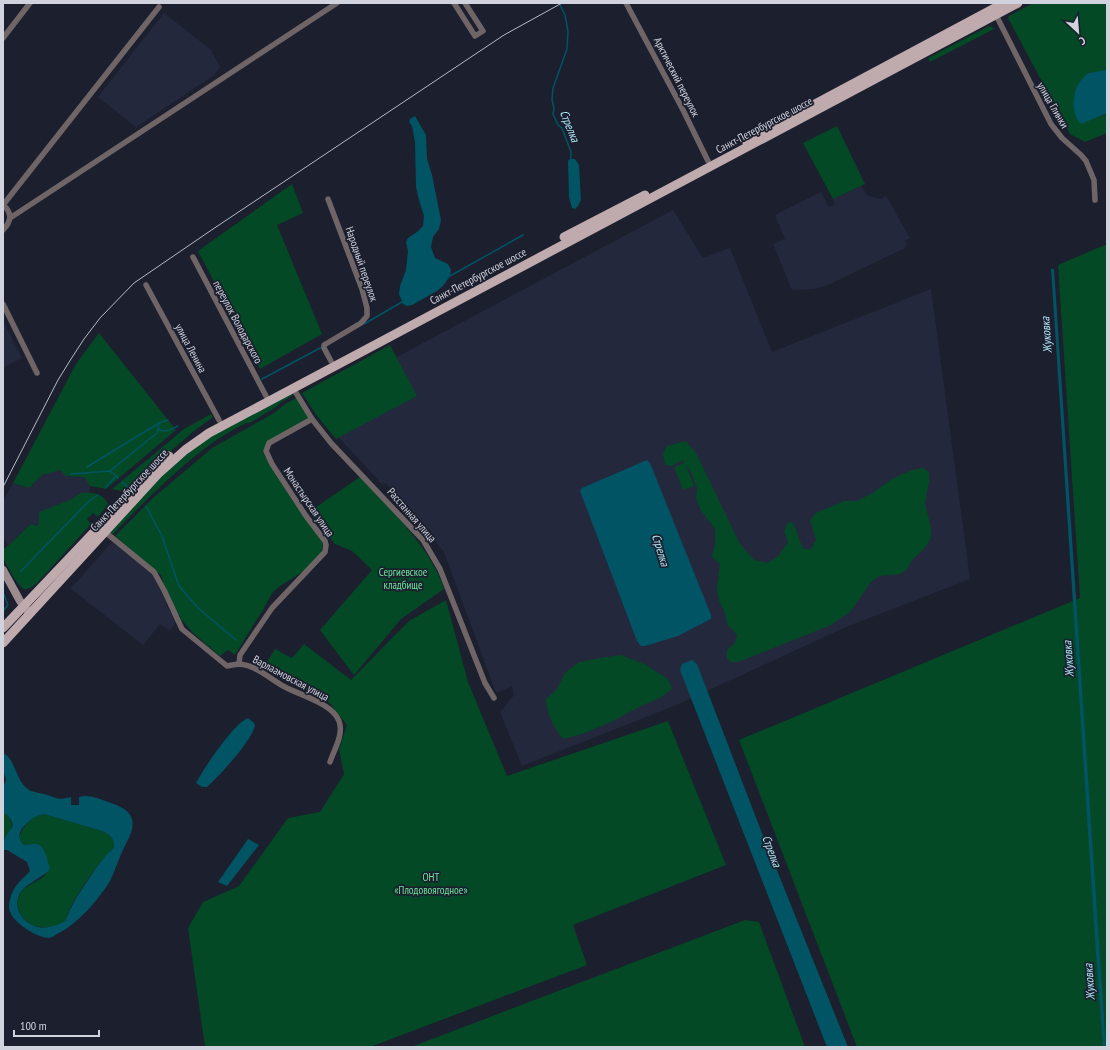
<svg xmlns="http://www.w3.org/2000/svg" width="1110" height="1050" font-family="'PT Sans Narrow',sans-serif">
<rect width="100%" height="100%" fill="#1c1f2e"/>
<g fill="#24283d">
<polygon points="164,13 211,50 220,67 214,75 136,127 98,97"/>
<polygon points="861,186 868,196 881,199 886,196 910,238 905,240 907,245 903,249 828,285 814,289 792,290 773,244 785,239 775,215 821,192 829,207 835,204 833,199"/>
<polygon points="673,210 703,258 730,248 772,352 931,289 970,579 846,627 679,704 522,766 500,712 514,695 512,686 496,693 444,552 386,483 382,484 339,438 312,402"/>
<polygon points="3,321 22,358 3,368"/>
<polygon points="61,469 66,476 84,477 90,486 89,493 81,493 70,500 37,526 31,524 8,545 3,537 3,502 13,483 29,488 42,475"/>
<polygon points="112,542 152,573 162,591 168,609 176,619 175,624 170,630 160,624 143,645 70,588 76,583"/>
</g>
<g fill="#034926">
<polygon points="1033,3 1106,3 1107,5 1107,69 1099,72 1090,72 1081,123 1107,113 1107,133 1085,142 1070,134 1008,18 1009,16"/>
<polygon points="989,26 992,27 994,29 930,62 928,58"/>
<polygon points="837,126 865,184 833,199 803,143"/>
<polygon points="292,184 303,213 277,225 322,334 260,369 198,251"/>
<polygon points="1107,244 1107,1047 857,1047 739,740 1080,598 1058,265"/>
<polygon points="99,333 176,430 106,489 90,486 84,477 65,476 61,470 42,475 29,488 13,483 76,364"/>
<polygon points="390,345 417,396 336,439 317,416 302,393"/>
<path d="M 291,393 L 293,395 L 280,403 L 276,407 L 250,423 L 246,423 C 212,440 188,461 160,487 C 144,502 128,518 113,534 L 109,532 L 161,475 L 207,438 Z"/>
<path d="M 296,398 L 309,417 L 268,442 L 266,445 L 263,453 L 292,500 L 322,540 C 329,563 288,578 274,591 C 270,596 266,604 263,610 C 253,625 244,640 235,655 L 228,650 L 220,656 L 193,633 L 180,618 L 181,616 L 178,615 L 163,582 L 161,575 L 115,536 L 153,498 L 212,448 L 274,413 L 285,404 Z"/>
<polygon points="211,414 213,417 194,431 159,461 135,484 121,491 112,489 184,429"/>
<path d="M 686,441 L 696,453 L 740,544 L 754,560 L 767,563 L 778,556 L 788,542 L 784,531 L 788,523 L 792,522 C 798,530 798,540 804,549 L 811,549 L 816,540 L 810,520 L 816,513 L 844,501 L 857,501 L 874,492 L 892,479 L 912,470 L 923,468 L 929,472 L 929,482 L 925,503 L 931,528 L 931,538 L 925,548 L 913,559 L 907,569 L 900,574 L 879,576 L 871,582 L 850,612 L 831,625 L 738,662 L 731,662 L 727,658 L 727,650 L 735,643 L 737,635 L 727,624 L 725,612 L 719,601 L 717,588 L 720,564 L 712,557 L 715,545 L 715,529 L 700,509 L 696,498 L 697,488 L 691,472 L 686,465 L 694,486 L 683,490 L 674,467 L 684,463 L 683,460 L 671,466 L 665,465 L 663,454 L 667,446 Z"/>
<path d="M 360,477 C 389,509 431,547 444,589 L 401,619 L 354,675 L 320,630 L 372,570 L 352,551 L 335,544 L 309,512 Z"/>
<path d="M 81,493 C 92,492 103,493 108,504 L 98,517 L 93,513 L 87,519 L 91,524 L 40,580 C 36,584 30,590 24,589 C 19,588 4,562 3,557 C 3,555 3,552 3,550 L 31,524 L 37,526 L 39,524 L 39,512 L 70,500 Z"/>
<polygon points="446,600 468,682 507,776 668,721 726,865 573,925 587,965 370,1047 205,1047 188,928 203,902 239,886 288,818 320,812 344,774 339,749 347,725 327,700 263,669 275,649 292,658 304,644 351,680 409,621"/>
<path d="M 621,655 L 644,664 L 668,679 L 672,689 L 660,698 L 641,706 L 611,722 L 582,734 L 563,739 C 554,727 547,715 546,699 L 557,689 L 565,673 L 579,662 L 600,658 Z"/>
<path d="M 3,814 L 6,814 C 16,823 11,832 3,840 Z"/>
<path d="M 44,814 L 102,831 C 111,835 114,838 114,848 C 100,860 77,893 70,909 C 68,913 67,917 65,921 C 58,925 49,928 41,927 C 26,927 12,908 20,894 C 24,885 39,882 45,875 C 47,872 47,866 48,863 L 41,846 L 36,844 L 24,845 L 21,842 L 19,838 C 23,825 31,817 44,814 Z"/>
<polygon points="745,920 759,922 805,1047 411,1047"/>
</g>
<g fill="#005464" fill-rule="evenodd">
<path d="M 1107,69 L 1107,113 L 1081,124 C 1068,111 1073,82 1089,73 C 1094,71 1102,72 1107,69 Z"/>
<polygon points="415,116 426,135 427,159 432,175 441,220 439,229 433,237 431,247 435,258 448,264 451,270 450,276 443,286 437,291 412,305 407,306 403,304 399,294 400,286 406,270 408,251 406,242 408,238 417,232 423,226 424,216 419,200 416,187 415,142 412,126 409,122 410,119"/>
<polygon points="570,159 575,159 579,165 581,200 578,206 575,209 572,208 569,197 568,161"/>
<polygon points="1051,269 1054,269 1106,1047 1103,1047 1097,968"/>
<polygon points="647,460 650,463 711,615 711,619 678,636 645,646 641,646 637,641 580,491 582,488"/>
<polygon points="692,660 697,664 760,828 848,1047 827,1047 680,670 682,664"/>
<path d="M 248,718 L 254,723 L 255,726 C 250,743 220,775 207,787 L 202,787 L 196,783 C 204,768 233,724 248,718 Z"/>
<path d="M 3,753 C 16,759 15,781 29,790 C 35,793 42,793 47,795 C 60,799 57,800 71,797 L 71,805 L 79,805 L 79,797 C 89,794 99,799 108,802 C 117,805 129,809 132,819 C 135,829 127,841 123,850 C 118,860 115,871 110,881 C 99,899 77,925 57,934 C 55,935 51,938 49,938 C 36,938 8,920 9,906 C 11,887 19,883 30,871 L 27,862 L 7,850 L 3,850 C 3,847 2,842 4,840 C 9,829 19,826 6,814 L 3,814 L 3,787 L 6,780 L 3,770 ZM 44,814 L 102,831 C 111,835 114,838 114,848 L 107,854 L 96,868 L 76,898 L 70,910 L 65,921 C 58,925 46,929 38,927 C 24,924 13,909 19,895 C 23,885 42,878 50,869 C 48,862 45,846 37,844 C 34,843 28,845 24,845 C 10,833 32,816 44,814 Z"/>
<polygon points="248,839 259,845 227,886 218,882"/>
</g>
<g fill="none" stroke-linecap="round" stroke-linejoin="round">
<g stroke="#005464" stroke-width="1.5">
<polyline points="560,5 565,15 568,31 567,49 553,88 552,99 554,109 553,114 558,125 562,128 571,152 571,161"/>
<polyline points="450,276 523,235"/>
<polyline points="364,324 402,302"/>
<polyline points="262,379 322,347"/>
<path d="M 158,429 C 165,433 171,429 178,426"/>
<polyline points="87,467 159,423 168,420"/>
<polyline points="110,471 157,433 159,423"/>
<polyline points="71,474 110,471 118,478"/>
<polyline points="122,482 128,487"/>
<polyline points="106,487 116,476"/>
<polyline points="146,506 162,536 179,586 198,608 236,640"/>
<polyline points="21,571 89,501 98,495"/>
<polyline points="3,592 8,605 3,611"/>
</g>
<g stroke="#6f6566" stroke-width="5.5">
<polyline points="454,3 475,36 483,31 465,3"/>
<polyline points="626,3 683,110 708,161"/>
<polyline points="996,15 1051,124 1062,138 1081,155 1086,161 1094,180 1095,200"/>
<polyline points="3,38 30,3"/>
<polyline points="328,199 362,289 367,308 367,316 361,323 324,345 324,348 331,361"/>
<polyline points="3,205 159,7"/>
<path d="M 3,205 C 13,213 11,222 3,230"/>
<polyline points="10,218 337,3"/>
<polyline points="193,257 266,396"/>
<polyline points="146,285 219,420"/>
<polyline points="3,304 37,373"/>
<polyline points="293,388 312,419 331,443 423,540 440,569 485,683 494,698"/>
<path d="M 105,532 L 154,572 L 164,590 L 182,629 L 227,666 C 233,665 239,663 245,665 C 258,667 273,681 285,687 C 300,695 333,704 339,721 C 344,734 334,750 330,762"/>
<polyline points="239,664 240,655 272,608 325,552 326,545 325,541 306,516 272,464 266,451 269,443 312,419"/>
</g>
<polyline stroke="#9c8c8e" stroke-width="8" points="3,570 20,601 27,610"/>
<g stroke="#bfaaad" stroke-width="9">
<polyline points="746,141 1004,3"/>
<polyline points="564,237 645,195"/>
<polyline points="3,628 149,474 169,456"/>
<polyline points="3,643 158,474 185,450 209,433 1018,3"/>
</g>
<polyline stroke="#b6b9c4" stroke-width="1" points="3,487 58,380 71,359 84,339 100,318 134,283 213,229 504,35 562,3"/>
</g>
<g text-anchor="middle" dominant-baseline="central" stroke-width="3.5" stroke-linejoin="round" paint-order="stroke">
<g font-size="11" fill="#d0d3dd" stroke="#1c1f2e">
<text transform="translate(677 77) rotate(63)">Арктический переулок</text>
<text transform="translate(1053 105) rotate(60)">улица Глинки</text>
<text transform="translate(764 125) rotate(-28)">Санкт-Петербургское шоссе</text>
<text transform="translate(362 264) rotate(71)">Народный переулок</text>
<text transform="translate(478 276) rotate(-28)">Санкт-Петербургское шоссе</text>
<text transform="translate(238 322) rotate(62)">переулок Володарского</text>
<text transform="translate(191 348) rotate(62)">улица Ленина</text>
<text transform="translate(129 490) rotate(-47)">Санкт-Петербургское шоссе</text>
<text transform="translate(309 502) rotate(56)">Монастырская улица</text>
<text transform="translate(412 515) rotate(49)">Расстанная улица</text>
<text transform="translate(291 678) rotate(28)">Варлаамовская улица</text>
</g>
<g font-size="11" fill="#6ce69b" stroke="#1c1f2e">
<text x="403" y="572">Сергиевское<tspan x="403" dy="13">кладбище</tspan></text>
<text x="431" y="877">ОНТ<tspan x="431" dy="13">«Плодовоягодное»</tspan></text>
</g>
<g font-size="12" font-style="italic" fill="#afe8f7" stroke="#1c1f2e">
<text transform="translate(570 126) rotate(68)">Стрелка</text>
<text transform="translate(1046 335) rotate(-94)">Жуковка</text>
<text transform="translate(661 550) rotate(73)">Стрелка</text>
<text transform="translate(1068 659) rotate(-94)">Жуковка</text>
<text transform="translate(772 851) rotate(69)">Стрелка</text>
<text transform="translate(1089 982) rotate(-94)">Жуковка</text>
</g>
</g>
<rect width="1110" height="1050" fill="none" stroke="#d0d3dd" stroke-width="8"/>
<g transform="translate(1078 32) rotate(154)" stroke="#1c1f2e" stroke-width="3" paint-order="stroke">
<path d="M0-3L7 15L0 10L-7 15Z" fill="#d0d3dd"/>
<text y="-6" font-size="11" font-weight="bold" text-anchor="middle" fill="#d0d3dd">С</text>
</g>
<path d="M14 1030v6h85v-6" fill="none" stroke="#d0d3dd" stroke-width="2"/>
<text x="20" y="1030" font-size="12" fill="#d0d3dd" stroke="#1c1f2e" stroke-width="3" paint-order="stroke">100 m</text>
</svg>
